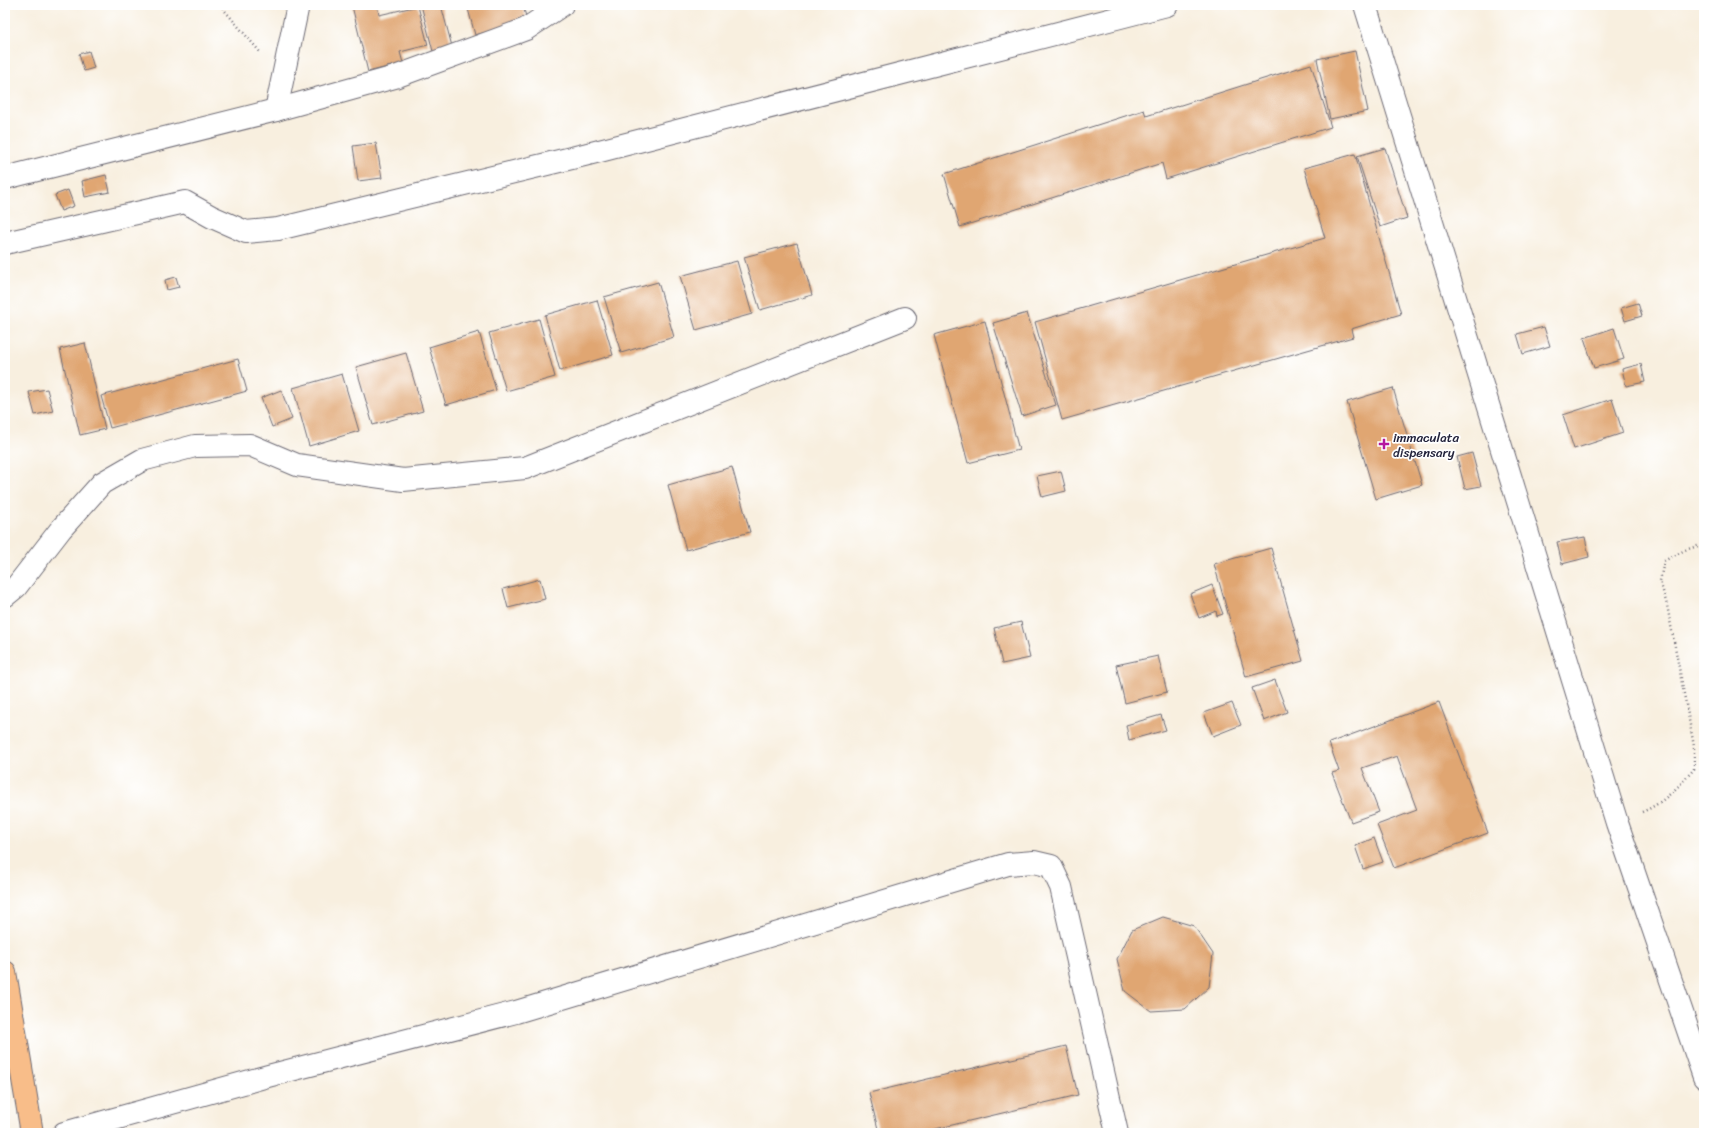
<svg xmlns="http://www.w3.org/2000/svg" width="1709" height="1138" font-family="Sriracha,sans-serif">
<rect width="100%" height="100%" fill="#fff"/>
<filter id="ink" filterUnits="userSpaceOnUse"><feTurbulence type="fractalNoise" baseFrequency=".025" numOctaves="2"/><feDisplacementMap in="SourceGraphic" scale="8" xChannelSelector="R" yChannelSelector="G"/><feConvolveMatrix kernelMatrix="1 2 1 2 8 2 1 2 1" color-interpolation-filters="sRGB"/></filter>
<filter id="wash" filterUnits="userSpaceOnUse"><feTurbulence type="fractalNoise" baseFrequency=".012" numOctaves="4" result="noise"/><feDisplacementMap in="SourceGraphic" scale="16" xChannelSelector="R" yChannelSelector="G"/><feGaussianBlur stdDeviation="0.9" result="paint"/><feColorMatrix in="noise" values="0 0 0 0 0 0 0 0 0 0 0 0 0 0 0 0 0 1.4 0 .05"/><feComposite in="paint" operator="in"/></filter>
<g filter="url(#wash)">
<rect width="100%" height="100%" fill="#f8efdf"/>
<g id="blocks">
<g fill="#e0a672">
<polygon points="356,5 377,5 379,15 418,6 428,45 400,52 403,63 368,72 352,6"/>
<polygon points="421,5 441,5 454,54 435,59"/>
<polygon points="467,5 523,5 527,21 475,35"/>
<polygon points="89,51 94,68 84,71 79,54"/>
<polygon points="1355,51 1368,111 1330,119 1317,59"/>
<polygon points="1311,64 1331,127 1166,179 1162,163 960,227 944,174 1144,110 1146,116"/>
<polygon points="376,143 382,178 358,181 353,146"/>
<polygon points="1385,148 1407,218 1380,227 1357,156"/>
<polygon points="1355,154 1401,314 1351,329 1353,337 1062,420 1035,322 1325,238 1304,168"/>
<polygon points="106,175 110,192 85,197 82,181"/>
<polygon points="68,190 74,206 61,211 55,195"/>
<polygon points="797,243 812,295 760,310 744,257"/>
<polygon points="737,261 752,314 696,330 680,276"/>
<polygon points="176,277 179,287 167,290 165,280"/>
<polygon points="658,282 674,337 621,353 604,297"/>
<polygon points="597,300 613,355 560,371 545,315"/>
<polygon points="1638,303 1642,316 1625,321 1621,308"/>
<polygon points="1027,313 1056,405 1022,416 993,323"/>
<polygon points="539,319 555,377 506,391 489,333"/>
<polygon points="985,321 1019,450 968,463 934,335"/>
<polygon points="1544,327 1550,346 1523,354 1517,334"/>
<polygon points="1614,328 1624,359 1594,368 1584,338"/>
<polygon points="479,332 496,390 446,405 429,347"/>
<polygon points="85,343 105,429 80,435 60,349"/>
<polygon points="406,353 423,411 373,425 356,367"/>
<polygon points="238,359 247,391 110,428 101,396"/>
<polygon points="1641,364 1645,382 1626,386 1622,369"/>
<polygon points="342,374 359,431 309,446 293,388"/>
<polygon points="1393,388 1422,485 1376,499 1347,402"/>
<polygon points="47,389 53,411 35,415 29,392"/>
<polygon points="281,390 292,419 272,427 261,398"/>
<polygon points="1612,399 1623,433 1574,449 1563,415"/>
<polygon points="1472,453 1481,486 1465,489 1457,457"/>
<polygon points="732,467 750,532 686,550 668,485"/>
<polygon points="1061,471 1066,491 1042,497 1037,476"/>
<polygon points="1585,537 1589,557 1562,564 1557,542"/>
<polygon points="1271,548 1303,661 1246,677 1214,564"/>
<polygon points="540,579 545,599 508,608 503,589"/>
<polygon points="1212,585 1223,614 1217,616 1216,611 1199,618 1190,594"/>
<polygon points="1021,622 1030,658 1002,664 994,628"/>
<polygon points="1158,656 1167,692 1125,703 1116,665"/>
<polygon points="1275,680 1287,712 1264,721 1252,688"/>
<polygon points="1439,702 1488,833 1394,868 1377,825 1417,810 1397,756 1362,768 1379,812 1351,822 1332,773 1339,771 1329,743"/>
<polygon points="1232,703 1241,725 1213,736 1204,713"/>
<polygon points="1161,715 1166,730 1129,740 1126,725"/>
<polygon points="1374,838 1383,862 1363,869 1355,846"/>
<polygon points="1163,917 1194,926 1213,954 1209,987 1185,1009 1151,1011 1125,991 1117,959 1132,930"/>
<polygon points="1066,1046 1078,1095 927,1131 927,1133 879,1133 869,1093"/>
</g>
</g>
</g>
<g filter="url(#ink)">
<use href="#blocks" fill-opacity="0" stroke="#6d6a74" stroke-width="1"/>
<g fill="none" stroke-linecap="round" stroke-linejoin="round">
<g stroke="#6d6a74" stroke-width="24">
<g id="minor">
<polyline points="1365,5 1617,823 1704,1077"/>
<polyline points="276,110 298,5"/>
<polyline points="5,178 276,110 395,77 526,29 562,5"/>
<polyline points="5,243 185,202 212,217 246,232 278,229 584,155 1167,5"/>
<polyline points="5,596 16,587 61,529 102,483 142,460 195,446 250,445 297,465 403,480 525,468 905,318"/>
<polyline points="64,1133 268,1076 516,1012 1008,864 1034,862 1051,866 1061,887 1117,1133"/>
</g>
</g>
<g stroke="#6d6a74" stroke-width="24">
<polyline id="highway" points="5,972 32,1133"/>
</g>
<g stroke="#6d6a74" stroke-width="2.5" stroke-dasharray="1 3" stroke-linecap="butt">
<polyline points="220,5 260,52"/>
<path d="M 1642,812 C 1664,803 1679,786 1694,769 L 1694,746 L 1667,605 L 1660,581 L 1664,561 L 1685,550 L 1704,544"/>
</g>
<use href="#minor" stroke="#fff" stroke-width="22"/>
<use href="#highway" stroke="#f8bd89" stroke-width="22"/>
</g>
</g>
<path fill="#b5179e" stroke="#fff" stroke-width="1.5" d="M1382 438h4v4h4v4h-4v4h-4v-4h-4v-4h4z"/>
<g text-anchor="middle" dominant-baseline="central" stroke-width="3.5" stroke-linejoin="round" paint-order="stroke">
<g font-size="13" fill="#22223b" stroke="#fff" text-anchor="start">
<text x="1393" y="437">immaculata<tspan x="1393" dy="15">dispensary</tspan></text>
</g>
</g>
<rect width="1709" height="1138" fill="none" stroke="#fff" stroke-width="20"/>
</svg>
